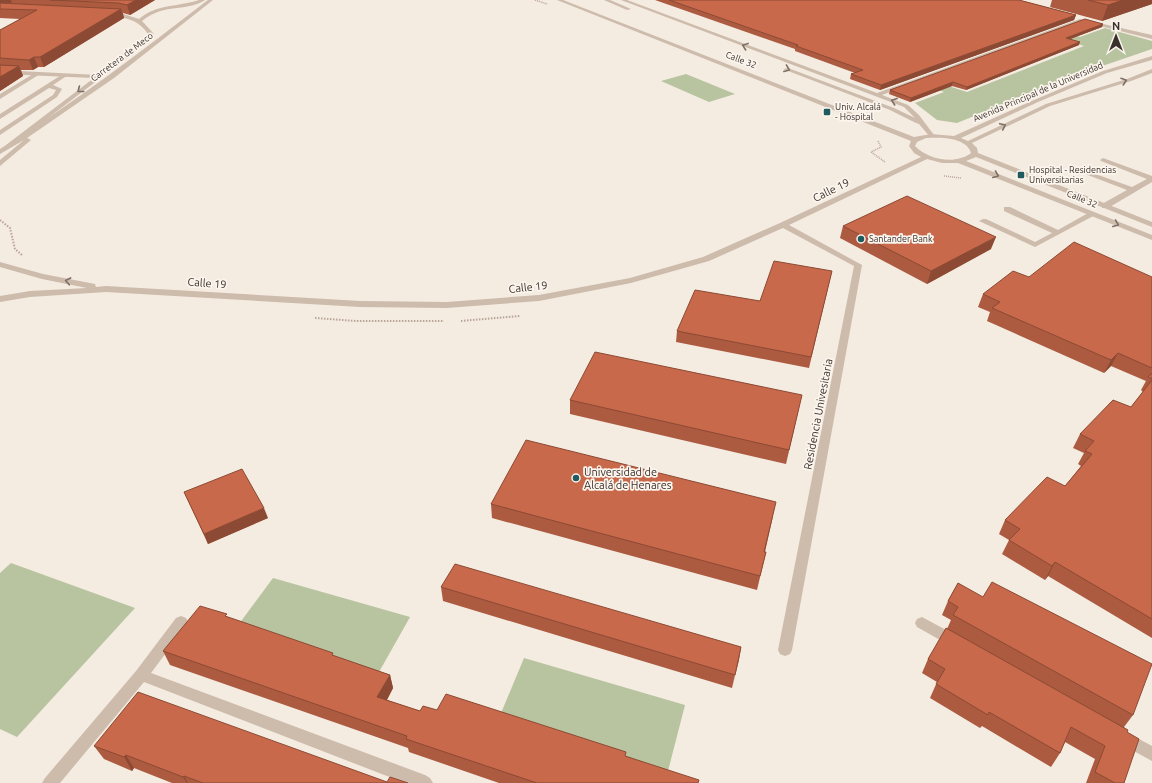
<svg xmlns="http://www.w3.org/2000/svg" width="1152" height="783" font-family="Ubuntu,sans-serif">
<rect width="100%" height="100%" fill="#f4ebe1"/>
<g fill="#b8c4a0">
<polygon points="1105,28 1152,41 1152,49 1073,76 957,123 937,120 915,103 944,92 917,82 927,79 967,92 1084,46 1072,42 1063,32 1080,37"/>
<polygon points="686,74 735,94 709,102 661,81"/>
<polygon points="11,563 135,608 17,737 0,729 0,573"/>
<polygon points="273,578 410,617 379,672 236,628"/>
<polygon points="524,658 685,705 668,771 499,718"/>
</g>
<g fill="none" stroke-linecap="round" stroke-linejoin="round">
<g stroke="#b9a596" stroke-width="1.5" stroke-dasharray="1 1" stroke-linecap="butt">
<polyline points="535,0 547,4"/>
<polyline points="878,141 881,147 871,152 885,162"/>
<polyline points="944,176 961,178"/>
</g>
<g stroke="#b9a596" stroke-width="2" stroke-dasharray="1.5 1.5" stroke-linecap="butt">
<polyline points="0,220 10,228 15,249 22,255"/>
<polyline points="315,318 356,321 444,321"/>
<polyline points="461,321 520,316"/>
</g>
<g fill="#cdbbac" fill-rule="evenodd">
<polygon points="604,0 610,0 631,9 627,10"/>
<polygon points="621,0 627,0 877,93 1080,19 1084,20 882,95 908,105 919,115 934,135 934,137 930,137 919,124 916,123 890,110 783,69 788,68 894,108 915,118 904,107"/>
<polygon points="1090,21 1152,35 1152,39 1088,23 1088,21"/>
<polygon points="35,73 40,74 0,99 0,94"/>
<polygon points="63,74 68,75 53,85 62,89 57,97 0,135 0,130 53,95 56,90 49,88 0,119 0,114"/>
<polygon points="1103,158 1152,176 1152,182 1108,208 1102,208 1102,204 1127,190 1080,172 1080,170 1084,170 1132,187 1147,179 1101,161 1100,160"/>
<polygon points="1004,207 1010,207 1058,230 1090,212 1093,212 1097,214 1035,247 979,221 983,219 986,219 1035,242 1052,233 1004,211"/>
</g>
<g fill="#cdbbac" fill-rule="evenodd">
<path d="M 199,0 L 205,0 C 188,12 163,3 142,21 L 154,34 L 149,41 L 10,147 L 6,147 L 6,145 L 94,78 L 0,74 L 0,70 L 98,75 L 145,39 L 148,34 C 138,19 126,18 109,16 L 109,14 L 123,14 L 139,19 C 156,4 178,7 199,0 Z"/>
<path d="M 557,0 L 563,0 L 914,137 L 931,134 L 954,136 L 1034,100 L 1103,71 L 1152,56 L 1152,60 L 1107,73 L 1038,102 L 961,138 L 968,141 L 1046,104 L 1127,79 L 1152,69 L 1152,73 L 1131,81 L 1050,106 L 972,143 L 977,148 L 978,153 L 1152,222 L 1152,227 L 976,157 L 966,161 L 1152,235 L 1152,240 L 958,163 L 942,163 L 927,159 L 789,225 L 862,265 L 792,650 L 790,654 L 785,656 L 780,654 L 778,650 L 854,266 L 783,228 L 709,261 L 631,283 L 539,301 L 447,308 L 360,307 L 106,292 L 30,297 L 0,302 L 0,296 L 30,291 L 87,288 L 42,279 L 0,267 L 0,262 L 43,274 L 95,284 L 96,287 L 106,286 L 360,301 L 447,302 L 539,295 L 630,278 L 703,257 L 780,223 L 921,157 L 914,153 L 909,146 L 911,141 ZM 926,138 C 940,137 967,137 971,153 C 956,165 928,160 915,146 L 917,142 Z"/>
<polygon points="181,616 186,618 188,622 186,626 151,673 425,775 430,778 433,783 405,783 144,682 60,783 42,783 45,778 136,671 176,618"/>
<polygon points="922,617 959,637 961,641 959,645 954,647 949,645 917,627 915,623 917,619"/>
<polygon points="1126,732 1152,746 1152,761 1121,744 1119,739 1121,734"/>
</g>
<path fill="#cdbbac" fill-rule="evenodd" d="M 208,0 L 213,0 L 114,78 L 27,138 L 31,140 L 0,166 L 0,160 L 24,140 L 0,154 L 0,149 C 73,104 140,52 208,0 Z"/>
</g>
<g fill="#ac5a40">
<polygon points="0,0 155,0 130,15 123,13 124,18 44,67 38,67 33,70 21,70 23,76 0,91 0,30 20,19 0,18"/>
<polygon points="655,0 1019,0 1076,15 1074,20 880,90 850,79 851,74 855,73 795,51 795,49"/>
<polygon points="1052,0 1152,0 1152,4 1102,21 1050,7"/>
<polygon points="1103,24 1102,27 1070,39 1079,45 966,90 952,86 910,102 889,94 890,90"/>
<polygon points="843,226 991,249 927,284 840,238"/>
<polygon points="832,271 809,368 676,342 677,331 760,301"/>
<polygon points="1029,277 1152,277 1152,638 1048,576 1045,580 1002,554 1009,540 999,534 1005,520 1065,486 1081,466 1078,464 1084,453 1073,448 1080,434 1131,407 1143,392 1141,390 1146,381 1111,366 1104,373 987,321 990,312 978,307 983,294"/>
<polygon points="570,400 799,408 786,464 570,414"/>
<polygon points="184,492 268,518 208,544"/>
<polygon points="491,504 773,516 765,552 766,552 757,590 492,518"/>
<polygon points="958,583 1133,715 1124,727 1127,732 1124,783 1086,783 1095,759 1065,742 1060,753 1051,767 982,726 980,728 930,698 937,682 922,673 928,659 947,629 951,620 942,615 948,601"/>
<polygon points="441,587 741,647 732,688 443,601"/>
<polygon points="228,617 334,656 390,675 393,688 387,700 420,711 437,710 626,756 698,783 499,783 409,752 408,748 170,665 163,651"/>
<polygon points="94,746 387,782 408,783 172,783 134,768 132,771 104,759"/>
</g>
<g fill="#8c4a34">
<polygon points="0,0 11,0 12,2 0,7"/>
<polygon points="136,0 155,0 130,15 127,5"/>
<polygon points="1123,0 1152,0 1152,4 1102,21 1108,5"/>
<polygon points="121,9 124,18 44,67 40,57"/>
<polygon points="1076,15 1074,20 880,90 881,85"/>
<polygon points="1103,24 1102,27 1065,41 1066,38"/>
<polygon points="1080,42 1079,45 966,90 967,87"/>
<polygon points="34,57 38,67 33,70 29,60"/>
<polygon points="19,66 23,76 0,91 0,77"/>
<polygon points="953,82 952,86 910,102 911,98"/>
<polygon points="996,237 991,249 927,284 931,271"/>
<polygon points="1118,353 1111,366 1104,373 1111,360"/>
<polygon points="264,508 268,518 208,544 204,534"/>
<polygon points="1055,562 1048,576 1045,580 1052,566"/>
<polygon points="741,647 739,660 732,688 735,675"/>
<polygon points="390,675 393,688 381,711 377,697"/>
<polygon points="126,755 134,768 132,771 124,757"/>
<polygon points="184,776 188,783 187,783 183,777"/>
</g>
<g fill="#c8694b" stroke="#8c4a34">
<polygon points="50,0 136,0 127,5 118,3"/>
<polygon points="669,0 1019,0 1076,15 881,85 851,74 863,70 796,46 798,45"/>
<polygon points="1088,0 1123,0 1108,5"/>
<polygon points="0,3 121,9 40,57 34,57 29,60 0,58 0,30 37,10 0,9"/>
<polygon points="1085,19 1103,24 1066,38 1080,42 967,87 953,82 911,98 890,90"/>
<polygon points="0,65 19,66 0,77"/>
<polygon points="907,196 996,237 931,271 843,226"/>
<polygon points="1074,242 1152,277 1152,368 1118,353 1111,360 992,308 1000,302 983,294 1013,271 1029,277"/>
<polygon points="774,261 832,271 811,357 677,331 695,290 760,301"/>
<polygon points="595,352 802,395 789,450 570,400"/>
<polygon points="1152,373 1152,379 1148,377"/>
<polygon points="1152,380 1152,619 1055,562 1052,566 1009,540 1020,529 1005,520 1047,477 1065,486 1092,454 1085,451 1094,441 1080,434 1113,400 1131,407"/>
<polygon points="526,440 776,502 764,552 766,552 760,576 491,504"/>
<polygon points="242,469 264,508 204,534 184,492"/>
<polygon points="455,564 741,647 735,675 441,587"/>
<polygon points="992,582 1152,664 1133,715 953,615 958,607 948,601 958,583 983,597"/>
<polygon points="200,606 227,614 225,616 333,653 332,655 390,675 377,697 420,711 423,706 437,710 446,694 626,752 625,756 699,780 698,783 537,783 406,739 407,736 163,651"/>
<polygon points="946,628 1128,730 1127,732 1139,739 1124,783 1115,783 1095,772 1105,746 1071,727 1060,753 989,712 988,715 936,684 945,669 928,659"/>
<polygon points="138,692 387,782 390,777 408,783 203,783 184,776 183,777 126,755 124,757 94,746"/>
</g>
<defs><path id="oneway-chevron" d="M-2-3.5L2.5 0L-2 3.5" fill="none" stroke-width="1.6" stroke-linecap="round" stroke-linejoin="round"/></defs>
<g stroke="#7d6f65">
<use href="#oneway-chevron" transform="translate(745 46) rotate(-160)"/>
<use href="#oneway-chevron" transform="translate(787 69) rotate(21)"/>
<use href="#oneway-chevron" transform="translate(1124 81) rotate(-18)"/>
<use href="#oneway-chevron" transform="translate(80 90) rotate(142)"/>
<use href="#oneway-chevron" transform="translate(894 101) rotate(-160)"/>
<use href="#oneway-chevron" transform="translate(1003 126) rotate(-25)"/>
<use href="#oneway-chevron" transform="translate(996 175) rotate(21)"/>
<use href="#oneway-chevron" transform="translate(1116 224) rotate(22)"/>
<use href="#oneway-chevron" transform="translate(68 281) rotate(-169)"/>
</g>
<g fill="#1f5a5e" stroke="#fbf5ee" stroke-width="1.5">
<rect x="823" y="108" width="8" height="8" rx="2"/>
<rect x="1017" y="171" width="8" height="8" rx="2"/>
<circle cx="861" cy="239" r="4"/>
<circle cx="576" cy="478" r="4"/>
</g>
<g text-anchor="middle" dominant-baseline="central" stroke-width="3.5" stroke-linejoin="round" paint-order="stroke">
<g font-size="9" fill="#3b302b" stroke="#fbf5ee">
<text transform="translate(122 57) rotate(-37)">Carretera de Meco</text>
<text transform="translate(741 60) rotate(21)">Calle 32</text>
<text transform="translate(1038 92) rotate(-23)">Avenida Principal de la Universidad</text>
<text transform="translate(1082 199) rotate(22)">Calle 32</text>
</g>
<g font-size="9" fill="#3b302b" stroke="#fbf5ee" text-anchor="start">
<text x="835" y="107">Univ. Alcalá<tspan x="835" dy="10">- Hospital</tspan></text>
<text x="1029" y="170">Hospital - Residencias<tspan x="1029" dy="10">Universitarias</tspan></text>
<text x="869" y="239">Santander Bank</text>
</g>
<g font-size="11" fill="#3b302b" stroke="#fbf5ee">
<text transform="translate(831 190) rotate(-26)">Calle 19</text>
<text transform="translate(207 283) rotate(4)">Calle 19</text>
<text transform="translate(528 287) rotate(-6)">Calle 19</text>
<text transform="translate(818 414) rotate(-79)">Residencia Univesitaria</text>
</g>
<g font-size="11" fill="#3b302b" stroke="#fbf5ee" text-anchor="start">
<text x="584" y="472">Universidad de<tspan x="584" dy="13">Alcalá de Henares</tspan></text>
</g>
</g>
<g transform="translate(1116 36)" stroke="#fbf5ee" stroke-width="3" paint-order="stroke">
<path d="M0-3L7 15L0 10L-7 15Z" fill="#3b302b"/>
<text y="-6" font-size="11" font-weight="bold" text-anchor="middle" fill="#3b302b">N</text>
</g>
</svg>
